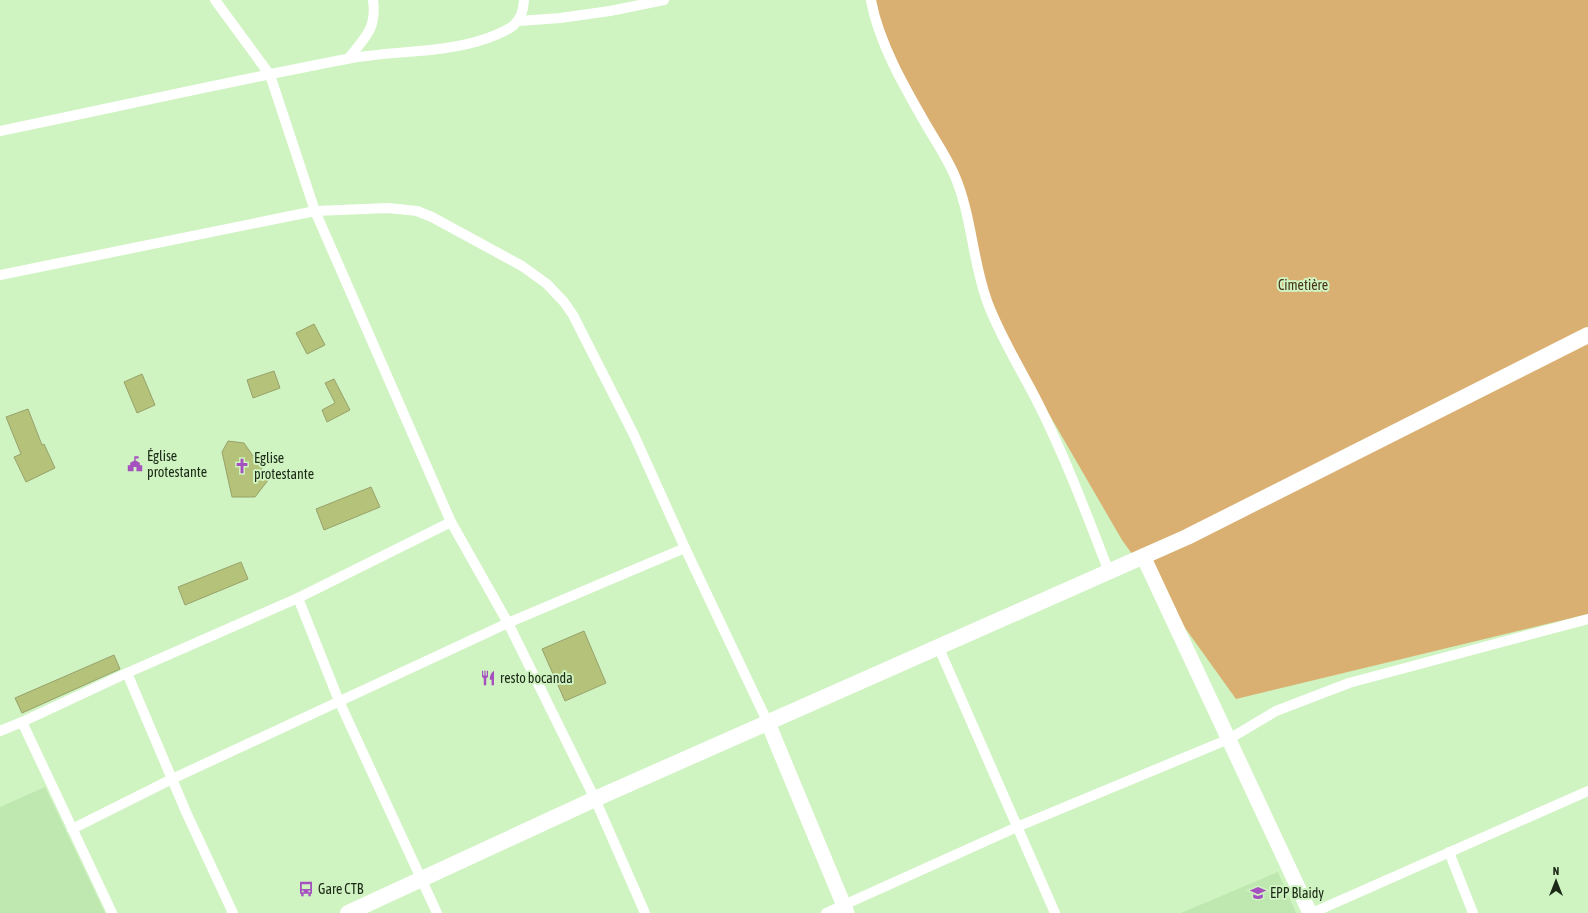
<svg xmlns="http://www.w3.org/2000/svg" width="1588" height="913" font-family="'Asap Condensed',sans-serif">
<rect width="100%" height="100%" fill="#cff3c1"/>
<g fill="#bfe8b0">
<polygon points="45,787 105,913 0,913 0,807"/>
<polygon points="1278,872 1296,913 1181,913"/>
</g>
<polygon fill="#dab072" points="872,0 1588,0 1588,614 1236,699 1122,540 1006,340 983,295 961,183 910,96"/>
<g fill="#b5c279" stroke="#98a26b">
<polygon points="314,324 325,345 307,354 296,333"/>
<polygon points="274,371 280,388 253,398 247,380"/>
<polygon points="142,374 155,405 137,413 124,382"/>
<polygon points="334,379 350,410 327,422 322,410 335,403 325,383"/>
<polygon points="28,409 42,445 44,444 55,468 26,482 14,457 21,454 6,417"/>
<polygon points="228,441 244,443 269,479 255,497 232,497 222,452"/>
<polygon points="371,487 380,507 324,530 316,509"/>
<polygon points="241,562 248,579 185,605 178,587"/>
<polygon points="584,631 606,683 565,701 542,649"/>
<polygon points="114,655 120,669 22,713 15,698"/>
</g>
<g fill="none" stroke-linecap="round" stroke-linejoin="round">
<g stroke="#fff" stroke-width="10">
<polyline points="215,0 270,75 315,211 451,522 508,623 595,799 645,913"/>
<path d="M 871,0 C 879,44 906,90 928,128 C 937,143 947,158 954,174 C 972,215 972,260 987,301 C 1000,337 1022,371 1039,405 C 1066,459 1087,515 1109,572"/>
<polyline points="519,21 560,18 610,11 664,0"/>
<path d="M 349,58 C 365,37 377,29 373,0"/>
<path d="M 0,131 C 116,107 231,81 347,59 C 393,50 443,54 488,38 C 509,30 523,25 524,0"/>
<polyline points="0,275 315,211 388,208 417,211 432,217 522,266 547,284 564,302 573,315 634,435 685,548 768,723"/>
<polyline points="298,598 339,701 437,913"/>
<polyline points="938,646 1055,913"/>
<polyline points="127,673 186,812 233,913"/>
<polyline points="22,722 112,913"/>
<polyline points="0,731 22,722 127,673 298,598 451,522"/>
<polyline points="72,829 172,779 508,623 685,548"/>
<polyline points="1449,852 1473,913"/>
<polyline points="826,913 1017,827 1229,739 1276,711 1349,683 1588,619"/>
<polyline points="1312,913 1588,791"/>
</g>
<g stroke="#fff" stroke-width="15">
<polyline points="1143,556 1310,913"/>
<polyline points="768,723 847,913"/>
</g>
<polyline stroke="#fff" stroke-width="16" points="348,913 595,799 1187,537 1588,335"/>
</g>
<defs>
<g id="civic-bare" transform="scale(1.2)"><path d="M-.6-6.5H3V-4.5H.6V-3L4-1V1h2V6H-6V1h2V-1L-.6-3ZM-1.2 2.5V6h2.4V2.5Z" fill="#a551c0" stroke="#cff3c1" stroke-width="2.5" paint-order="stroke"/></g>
<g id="church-bare" transform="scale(1.2)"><path d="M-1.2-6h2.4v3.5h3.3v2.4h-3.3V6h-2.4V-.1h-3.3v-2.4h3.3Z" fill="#a551c0" stroke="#cff3c1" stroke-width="2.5" paint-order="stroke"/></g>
<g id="restaurant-bare" transform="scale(1.2)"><path d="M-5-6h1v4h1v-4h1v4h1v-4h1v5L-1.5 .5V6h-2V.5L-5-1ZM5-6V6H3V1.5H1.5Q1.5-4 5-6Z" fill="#a551c0" stroke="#cff3c1" stroke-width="2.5" paint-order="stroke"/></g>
<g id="bus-bare" transform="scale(1.2)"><path d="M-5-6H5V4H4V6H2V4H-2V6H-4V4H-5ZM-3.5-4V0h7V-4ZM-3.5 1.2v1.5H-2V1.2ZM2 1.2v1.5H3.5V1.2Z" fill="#a551c0" stroke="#cff3c1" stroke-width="2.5" paint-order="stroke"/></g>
<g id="school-bare" transform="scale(1.2)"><path d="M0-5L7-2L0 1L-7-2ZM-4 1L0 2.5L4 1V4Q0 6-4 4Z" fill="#a551c0" stroke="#cff3c1" stroke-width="2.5" paint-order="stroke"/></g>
</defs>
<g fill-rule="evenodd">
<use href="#civic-bare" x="135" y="464"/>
<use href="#church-bare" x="242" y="466"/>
<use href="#restaurant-bare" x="488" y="678"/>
<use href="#bus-bare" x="306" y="889"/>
<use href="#school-bare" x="1258" y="893"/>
</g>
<g text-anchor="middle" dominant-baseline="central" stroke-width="4" stroke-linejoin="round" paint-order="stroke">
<g font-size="14" fill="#473417" stroke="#cff3c1">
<text x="1303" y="285">Cimetière</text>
</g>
<g font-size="14" fill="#1c2917" stroke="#cff3c1" text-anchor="start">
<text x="147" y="456">Église<tspan x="147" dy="16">protestante</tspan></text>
<text x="254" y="458">Eglise<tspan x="254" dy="16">protestante</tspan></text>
<text x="500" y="678">resto bocanda</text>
<text x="318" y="889">Gare CTB</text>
<text x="1270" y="893">EPP Blaidy</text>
</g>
</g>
<g transform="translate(1556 881)" stroke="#cff3c1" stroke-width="3" paint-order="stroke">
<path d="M0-3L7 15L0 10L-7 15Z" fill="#1c2917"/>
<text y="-6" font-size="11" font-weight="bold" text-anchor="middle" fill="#1c2917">N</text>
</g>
</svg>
